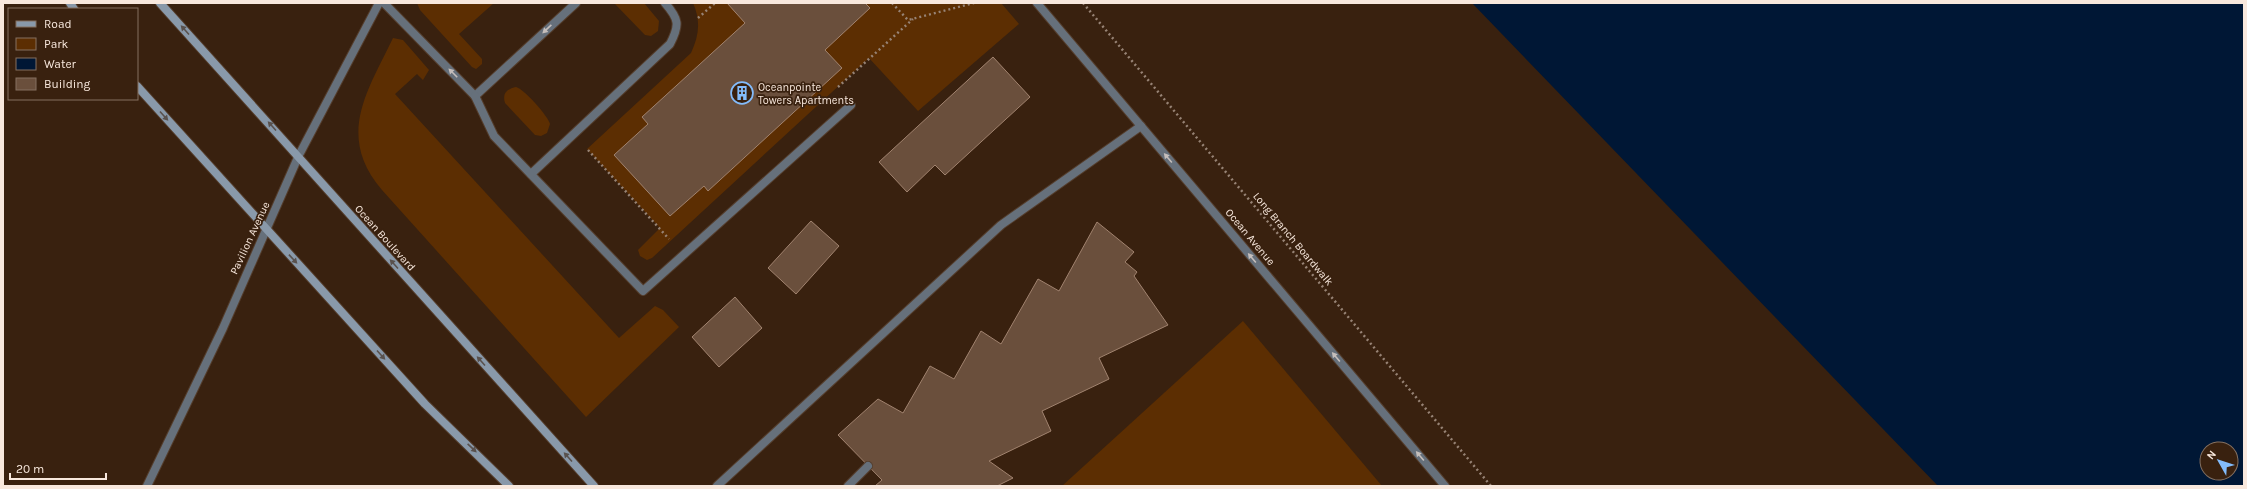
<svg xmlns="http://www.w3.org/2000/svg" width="2247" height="489" font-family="Karla,sans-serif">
<rect width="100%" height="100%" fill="#39210f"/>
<g fill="#5c2e02">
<polygon points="417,3 494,3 459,34 482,59 482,64 476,69 472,67 420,10"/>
<polygon points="614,3 644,3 659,21 658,31 651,36 645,35"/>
<path d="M 693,3 L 1001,3 L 1019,24 L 918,111 L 869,58 L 652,258 L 647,260 L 640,256 L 638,250 L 660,228 L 587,149 L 691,53 C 699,36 701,21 693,3 Z"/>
<path d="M 393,38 L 403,40 L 429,70 L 423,80 L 417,74 L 395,94 L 619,338 L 655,306 L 663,310 L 679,327 L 586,417 L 382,190 C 336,136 367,92 393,38 Z"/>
<path d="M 516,87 C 524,89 548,116 550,124 L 547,133 L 541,136 L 535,135 L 505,103 C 502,93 507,89 516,87 Z"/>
<polygon points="1243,321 1382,486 1062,486"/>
</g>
<path fill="#001735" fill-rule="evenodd" d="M 1472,3 L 2244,3 L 2244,486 L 1938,486 ZM 2207,449 L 2231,449 L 2231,473 L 2207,473 Z"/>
<g fill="#6a4f3c" stroke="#a1836f">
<polygon points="727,3 865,3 870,8 825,50 842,68 708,191 704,186 670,216 614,155 648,124 642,117 745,23"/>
<polygon points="993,57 1030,97 945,175 935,165 907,192 879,162"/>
<polygon points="811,221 839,246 796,294 768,268"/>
<polygon points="1097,222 1134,252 1125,262 1137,272 1134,276 1168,325 1099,358 1109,379 1042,411 1051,431 989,461 1013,478 997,486 875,486 882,480 838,435 878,399 903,413 930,366 954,379 981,331 1001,344 1038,279 1059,291"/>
<polygon points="735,297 762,328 719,367 692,337"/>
</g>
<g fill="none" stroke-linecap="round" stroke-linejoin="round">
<g stroke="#543d2c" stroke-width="10">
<g id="service">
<polyline points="384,3 475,96 576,3"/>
<polyline points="475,96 494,136 643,291 851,105"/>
<path d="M 531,174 L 670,44 C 680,25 679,19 665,3"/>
<polyline points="848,486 868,466"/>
</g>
</g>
<g stroke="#543d2c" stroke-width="10">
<g id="minor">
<polyline points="1037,3 1445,486"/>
<polyline points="147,486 223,328 299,155 379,3"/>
<polyline points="717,486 1001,225 1141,126"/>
</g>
</g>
<g stroke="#543d2c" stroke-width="10">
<g id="secondary">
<polyline points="70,3 74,9"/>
<polyline points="160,3 594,486"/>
<polyline points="137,86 425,404 509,486"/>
</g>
</g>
<g stroke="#978375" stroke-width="2.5" stroke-dasharray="2 3" stroke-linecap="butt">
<polyline points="892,3 908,20 974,3"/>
<polyline points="1083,3 1491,486"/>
<polyline points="698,18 715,3"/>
<polyline points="838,87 913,19"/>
<polyline points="588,150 669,239"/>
</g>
<use href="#service" stroke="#66707b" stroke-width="8"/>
<use href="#minor" stroke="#66707b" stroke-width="8"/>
<use href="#secondary" stroke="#8999aa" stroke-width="8"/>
</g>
<defs><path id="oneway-solid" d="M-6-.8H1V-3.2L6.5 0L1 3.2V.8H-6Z"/></defs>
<g fill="#c5bebb">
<use href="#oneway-solid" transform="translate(547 29) rotate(137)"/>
<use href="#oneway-solid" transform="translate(453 73) rotate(-135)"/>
<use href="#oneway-solid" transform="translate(1168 158) rotate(-130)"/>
<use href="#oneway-solid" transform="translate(1252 258) rotate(-130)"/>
<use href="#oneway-solid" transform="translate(1336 357) rotate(-130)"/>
<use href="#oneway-solid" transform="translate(1420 456) rotate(-130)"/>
</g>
<g fill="#59514d">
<use href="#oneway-solid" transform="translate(185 30) rotate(-132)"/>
<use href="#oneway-solid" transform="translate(164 116) rotate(48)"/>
<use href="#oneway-solid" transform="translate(272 126) rotate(-132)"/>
<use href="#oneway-solid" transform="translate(293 259) rotate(47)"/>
<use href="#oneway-solid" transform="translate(394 264) rotate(-132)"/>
<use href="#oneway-solid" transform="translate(381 355) rotate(48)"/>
<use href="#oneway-solid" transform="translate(481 361) rotate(-132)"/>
<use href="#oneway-solid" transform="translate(472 448) rotate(43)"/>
<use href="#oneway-solid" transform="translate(568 457) rotate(-132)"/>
</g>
<defs>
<g id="building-ring" transform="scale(1.15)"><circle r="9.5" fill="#39210f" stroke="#83bcfb" stroke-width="1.5"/><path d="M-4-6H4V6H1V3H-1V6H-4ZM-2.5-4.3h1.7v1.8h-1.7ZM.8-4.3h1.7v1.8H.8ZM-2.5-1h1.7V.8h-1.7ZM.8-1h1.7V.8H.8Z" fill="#83bcfb"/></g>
</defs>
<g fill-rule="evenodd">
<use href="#building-ring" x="742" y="93"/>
</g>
<g text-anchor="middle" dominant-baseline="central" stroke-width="3.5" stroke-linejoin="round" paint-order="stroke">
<g font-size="11" fill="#f8e8dd" stroke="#39210f" text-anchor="start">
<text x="758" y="87">Oceanpointe<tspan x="758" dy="13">Towers Apartments</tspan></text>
</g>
<g font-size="11" fill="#f8e8dd" stroke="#39210f">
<text transform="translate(1250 237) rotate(50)">Ocean Avenue</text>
<text transform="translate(250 238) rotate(-65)">Pavilion Avenue</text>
<text transform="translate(385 238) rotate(48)">Ocean Boulevard</text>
<text transform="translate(1293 239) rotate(50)">Long Branch Boardwalk</text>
</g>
</g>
<rect width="2247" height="489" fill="none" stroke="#f8e8dd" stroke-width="8"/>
<rect x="8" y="8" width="130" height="92" fill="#39210f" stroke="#857161"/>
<rect x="16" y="21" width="20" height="6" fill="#8999aa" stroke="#857161"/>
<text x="44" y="28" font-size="12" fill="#f8e8dd">Road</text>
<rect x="16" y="38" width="20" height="12" fill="#5c2e02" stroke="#857161"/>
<text x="44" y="48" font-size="12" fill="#f8e8dd">Park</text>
<rect x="16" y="58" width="20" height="12" fill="#001735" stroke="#857161"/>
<text x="44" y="68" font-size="12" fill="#f8e8dd">Water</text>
<rect x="16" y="78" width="20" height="12" fill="#6a4f3c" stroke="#857161"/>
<text x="44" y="88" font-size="12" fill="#f8e8dd">Building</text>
<g transform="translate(2219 461) rotate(309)"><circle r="19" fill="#39210f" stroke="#857161"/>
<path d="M0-3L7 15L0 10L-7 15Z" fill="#83bcfb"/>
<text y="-6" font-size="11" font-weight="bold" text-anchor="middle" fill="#f8e8dd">N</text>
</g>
<path d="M10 473v6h96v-6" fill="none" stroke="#f8e8dd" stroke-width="2"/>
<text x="16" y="473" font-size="12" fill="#f8e8dd" stroke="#39210f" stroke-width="3" paint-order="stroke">20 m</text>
</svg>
